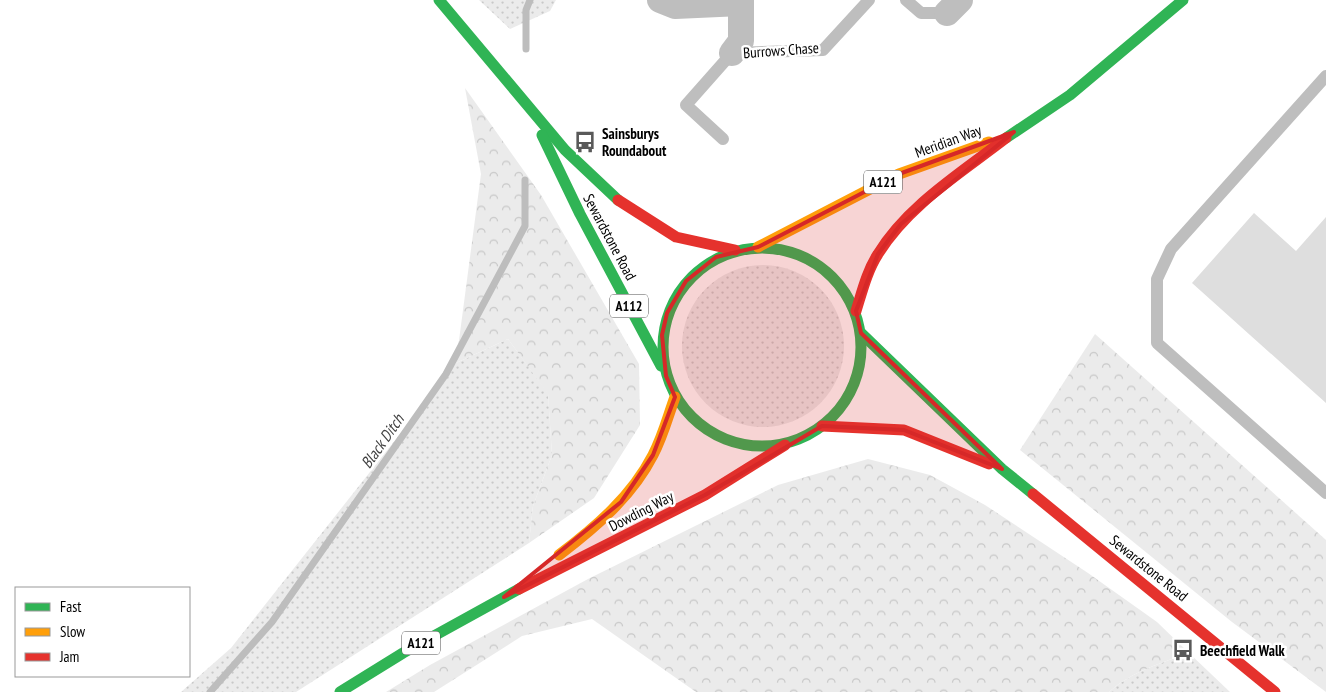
<svg xmlns="http://www.w3.org/2000/svg" width="1326" height="692" font-family="'PT Sans Narrow',sans-serif">
<defs>
<pattern id="grass-dots" width="8" height="8" patternUnits="userSpaceOnUse" patternTransform="scale(1.25)"><rect width="8" height="8" fill="#ebebeb"/><path d="M2 2h.1M6 6h.1" fill="none" stroke="#c8c8c8" stroke-width="1.8" stroke-linecap="round"/></pattern>
<pattern id="forest-crowns" width="20" height="18" patternUnits="userSpaceOnUse" patternTransform="scale(1.25)"><rect width="20" height="18" fill="#ebebeb"/><path d="M2 6a3 3 0 1 1 6 0M12 15a3 3 0 1 1 6 0" fill="none" stroke="#c8c8c8"/></pattern>
</defs>
<rect width="100%" height="100%" fill="#fff"/>
<g fill="url(#grass-dots)">
<polygon points="479,0 556,0 550,11 510,29"/>
<circle cx="763" cy="346" r="81"/>
<polygon points="508,339 548,393 552,455 533,506 529,543 296,692 181,692 231,648 456,363"/>
<path d="M 1189,653 L 1230,692 L 1109,692 C 1131,672 1161,663 1189,653 Z"/>
</g>
<g fill="url(#forest-crowns)">
<polygon points="465,88 541,195 639,364 640,425 594,498 529,543 533,506 552,455 548,394 508,339 456,363 481,174"/>
<polygon points="1095,334 1326,540 1326,692 1232,622 1020,450"/>
<path d="M 868,459 L 930,475 L 985,505 L 1088,573 L 1157,622 L 1189,653 C 1161,663 1131,672 1109,692 L 696,692 L 592,619 L 522,636 L 434,692 L 386,692 L 430,665 L 588,579 L 778,485 Z"/>
</g>
<g fill="none" stroke-linecap="round" stroke-linejoin="round">
<g stroke="#bdbdbd" stroke-width="7">
<polyline points="526,49 526,10 530,0"/>
<polyline points="210,692 272,622 446,374 525,226 525,180"/>
</g>
</g>
<polygon fill="#dedede" points="1254,213 1296,251 1326,217 1326,403 1192,283"/>
<g fill="none" stroke-linecap="round" stroke-linejoin="round">
<g stroke="#bebebe" stroke-width="12">
<polyline points="906,0 921,13 947,13"/>
<polyline points="1326,76 1171,249 1157,279 1157,343 1326,493"/>
<polyline points="723,139 686,105 732,53 823,50 869,0"/>
</g>
<g stroke="#bebebe" stroke-width="26">
<polyline points="660,0 675,6 741,3"/>
<polyline points="947,13 960,0"/>
<polyline points="732,53 741,41 741,0"/>
</g>
<g stroke="#30b455" stroke-width="11">
<polyline points="439,0 565,150 618,200"/>
<polyline points="542,135 580,214 661,366"/>
<polyline points="1006,138 1070,95 1183,0"/>
<circle cx="762" cy="347" r="99"/>
<polyline points="861,333 1002,469 1033,494"/>
<polyline points="340,692 403,653 519,589"/>
</g>
<g stroke="#ff9f0a" stroke-width="11">
<polyline points="758,247 899,174 989,142"/>
<path d="M 559,555 C 596,527 632,496 653,455 C 663,436 668,416 675,397"/>
</g>
<g stroke="#e5322d" stroke-width="11">
<polyline points="618,200 676,237 735,250"/>
<path d="M 856,311 C 862,292 867,271 878,254 C 908,205 961,173 1006,138"/>
<polyline points="822,426 904,430 989,464"/>
<polyline points="1033,494 1275,692"/>
<polyline points="519,589 705,495 785,445"/>
</g>
</g>
<path fill="#d62828" fill-opacity="0.2" stroke="#d62828" stroke-width="4" stroke-linejoin="round" d="M 1014,132 L 901,224 L 878,254 L 856,311 L 861,333 L 1002,469 L 904,430 L 822,426 L 705,495 L 504,597 L 621,502 L 653,455 L 675,397 L 666,376 L 662,335 L 667,313 L 686,281 L 716,257 L 758,247 L 899,174 Z"/>
<defs>
<g id="bus-bare" transform="scale(1.725)"><path d="M-5-6H5V4H4V6H2V4H-2V6H-4V4H-5ZM-3.5-4V0h7V-4ZM-3.5 1.2v1.5H-2V1.2ZM2 1.2v1.5H3.5V1.2Z" fill="#595959" stroke="#fff" stroke-width="2.5" paint-order="stroke"/></g>
</defs>
<g fill-rule="evenodd">
<use href="#bus-bare" x="585" y="142"/>
<use href="#bus-bare" x="1183" y="650"/>
</g>
<g text-anchor="middle" dominant-baseline="central" stroke-width="5" stroke-linejoin="round" paint-order="stroke">
<g fill="#fff" stroke="#4c4c4c" stroke-width="1">
<rect x="864" y="170.5" width="38" height="23" rx="4"/>
<rect x="610" y="294.5" width="38" height="23" rx="4"/>
<rect x="402" y="631.5" width="38" height="23" rx="4"/>
</g>
<g font-size="14" font-weight="bold" fill="#000">
<text x="883" y="182">A121</text>
<text x="629" y="306">A112</text>
<text x="421" y="643">A121</text>
</g>
<g font-size="15" fill="#000" stroke="#fff">
<text transform="translate(781 50) rotate(-4)">Burrows Chase</text>
<text transform="translate(948 141) rotate(-20)">Meridian Way</text>
<text transform="translate(610 237) rotate(62)">Sewardstone Road</text>
<text transform="translate(641 511) rotate(-27)">Dowding Way</text>
<text transform="translate(1149 568) rotate(39)">Sewardstone Road</text>
</g>
<g font-size="15" font-weight="bold" fill="#000" stroke="#fff" text-anchor="start">
<text x="602" y="133">Sainsburys<tspan x="602" dy="17">Roundabout</tspan></text>
<text x="1200" y="650">Beechfield Walk</text>
</g>
<g font-size="16" font-style="italic" fill="#424242" stroke="#fff">
<text transform="translate(382 441) rotate(-55)">Black Ditch</text>
</g>
</g>
<rect x="15" y="587" width="175" height="90" fill="#ffffff" stroke="#999999"/>
<rect x="25" y="603" width="25" height="8" fill="#30b455" stroke="#999999"/>
<text x="60" y="612" font-size="15" fill="#000000">Fast</text>
<rect x="25" y="628" width="25" height="8" fill="#ff9f0a" stroke="#999999"/>
<text x="60" y="637" font-size="15" fill="#000000">Slow</text>
<rect x="25" y="653" width="25" height="8" fill="#e5322d" stroke="#999999"/>
<text x="60" y="662" font-size="15" fill="#000000">Jam</text>
</svg>
